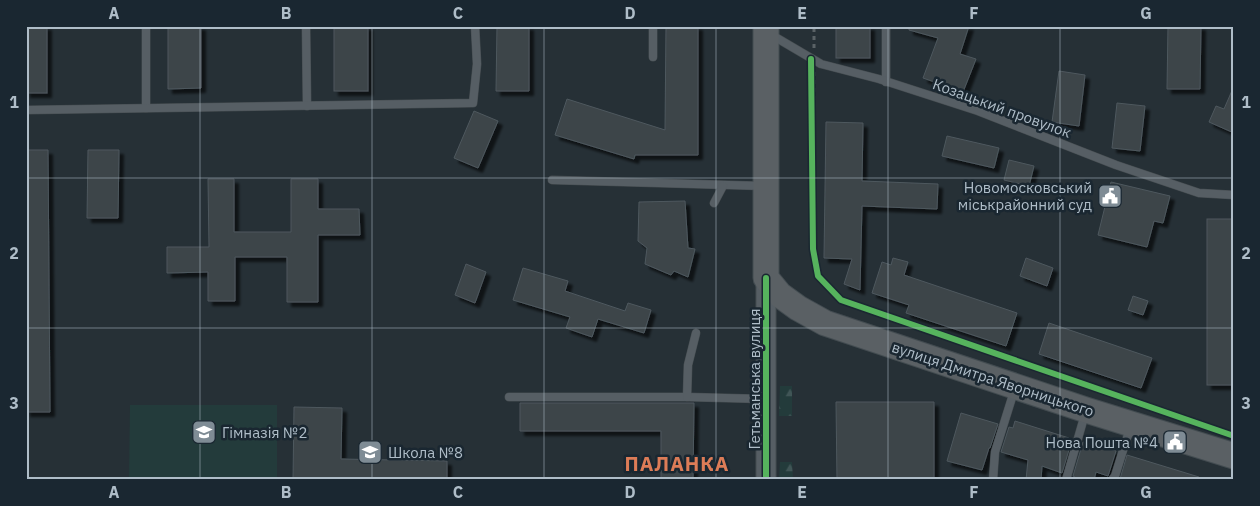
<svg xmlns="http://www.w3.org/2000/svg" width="1260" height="506" font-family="'IBM Plex Sans',sans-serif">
<defs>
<pattern id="forest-firs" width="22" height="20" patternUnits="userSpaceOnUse" patternTransform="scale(1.25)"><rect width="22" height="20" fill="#233b3b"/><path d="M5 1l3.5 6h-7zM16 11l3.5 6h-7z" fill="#405556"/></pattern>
<filter id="shadow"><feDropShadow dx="4.5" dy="4.5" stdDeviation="1" flood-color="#0009"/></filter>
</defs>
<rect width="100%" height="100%" fill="#263036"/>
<polygon fill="#233b3b" points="130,405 277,405 277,480 129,480"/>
<g fill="url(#forest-firs)">
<polygon points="780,386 792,386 792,416 779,416"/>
<polygon points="780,462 792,462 793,480 779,480"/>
</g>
<g fill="#3c4449" stroke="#4e585e" filter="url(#shadow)">
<rect x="26" y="26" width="21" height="67"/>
<polygon points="168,26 201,26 201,88 168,89"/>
<rect x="334" y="26" width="34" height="65"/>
<polygon points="497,26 529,26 529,91 496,91"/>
<polygon points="666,26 698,26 698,155 635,155 634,159 555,135 567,99 665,130"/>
<rect x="836" y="26" width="34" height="32"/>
<polygon points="909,26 969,26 960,54 976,59 963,92 923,78 938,38 909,30"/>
<polygon points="1168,26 1201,26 1200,89 1167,89"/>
<polygon points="1059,71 1085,75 1079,126 1052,122"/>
<polygon points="1234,86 1234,133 1209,122 1216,106 1224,109"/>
<polygon points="1117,103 1145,106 1140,151 1112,148"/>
<polygon points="474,111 498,121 478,168 454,158"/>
<polygon points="826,122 863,123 862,181 938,184 937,209 862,206 860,290 844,284 852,259 824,258"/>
<polygon points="947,136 999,148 994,168 942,156"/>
<polygon points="26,150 48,150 50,412 26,412"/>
<polygon points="88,150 119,150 118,218 87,218"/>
<polygon points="1009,160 1034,166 1029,186 1004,180"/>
<polygon points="208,179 234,179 234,232 291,232 291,179 318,179 318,209 359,209 360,235 318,235 318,302 287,302 287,257 235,257 235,301 208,301 208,272 167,273 167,247 209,247"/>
<polygon points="1111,182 1170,196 1163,223 1154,221 1147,247 1098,235"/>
<polygon points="685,201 688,248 695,249 688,277 674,271 671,275 645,264 647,248 638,241 639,202"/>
<rect x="1207" y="219" width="27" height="166"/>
<polygon points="893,258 908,262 904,275 1017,313 1006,346 906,313 909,305 872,293 882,262 891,265"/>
<polygon points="1026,258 1053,268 1047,286 1020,276"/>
<polygon points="466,264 486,272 475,303 455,295"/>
<polygon points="523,268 568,281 565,291 625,311 628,303 651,310 644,333 598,319 592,337 566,328 570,317 513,300"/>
<polygon points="1133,296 1148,301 1143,315 1128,310"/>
<polygon points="1049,323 1152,358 1141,388 1039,354"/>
<polygon points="836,402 934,402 934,480 837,480"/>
<polygon points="520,403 694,403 693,480 661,480 661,431 520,431"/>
<polygon points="294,407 342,408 341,459 447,461 447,480 293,480"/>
<polygon points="961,413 998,424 990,448 989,448 982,470 947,461"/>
<polygon points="1015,421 1069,438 1069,439 1072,440 1062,473 1042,466 1041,480 1026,480 1028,460 1001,452 1009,427 1013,428"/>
<polygon points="1083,442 1116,451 1108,476 1096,472 1094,480 1074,480 1075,477 1073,476"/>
<polygon points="1127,455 1199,477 1199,480 1124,480 1120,479"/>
</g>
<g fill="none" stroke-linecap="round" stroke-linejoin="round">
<g stroke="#454c50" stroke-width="9">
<g id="service">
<polyline points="146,26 146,108"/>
<polyline points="306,26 307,106"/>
<polyline points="886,26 886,82"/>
<polyline points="770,34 821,64 879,79 978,111 1116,165 1199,193 1234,195"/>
<polyline points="653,57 653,26"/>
<polyline points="26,110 473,103 477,64 475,26"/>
<polyline points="552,180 764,186"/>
<polyline points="714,203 723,186"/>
<polyline points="509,397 687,397 766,399"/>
<polyline points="687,397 688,365 696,333"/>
<polyline points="993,480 995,452 1015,388"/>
<polyline points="1066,480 1085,414"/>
<polyline points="1112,480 1115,476 1130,428"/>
</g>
</g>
<g stroke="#454c50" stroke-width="21">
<polyline id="tertiary" points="766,278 766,480"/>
</g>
<g stroke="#434c51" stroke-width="27">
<polyline id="trunk" points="766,26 766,278 780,295 798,308 825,323 1086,410 1234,456"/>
</g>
<g stroke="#5a6266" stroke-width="3" stroke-dasharray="4 4" stroke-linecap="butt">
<polyline points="814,48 814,26"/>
<polyline points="814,72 814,247 819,274 842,298 1216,427"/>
</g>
<use href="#service" stroke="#565e64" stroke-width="8"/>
<use href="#tertiary" stroke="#565e64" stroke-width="19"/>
<use href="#trunk" stroke="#5a6064" stroke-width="25"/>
<g stroke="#1a2731" stroke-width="9">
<g id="cycleway">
<polyline points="811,59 813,249 818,276 841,300 1234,436"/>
<polyline points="766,278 766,480"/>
</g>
</g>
<use href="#cycleway" stroke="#56b35d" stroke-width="6"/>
</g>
<path fill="none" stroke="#afbdc8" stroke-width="1" stroke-opacity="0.55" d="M 200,26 L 200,480M 372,26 L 372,480M 544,26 L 544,480M 716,26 L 716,480M 888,26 L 888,480M 1060,26 L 1060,480M 26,178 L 1234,178M 26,328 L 1234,328"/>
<defs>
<g id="civic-square" transform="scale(1.25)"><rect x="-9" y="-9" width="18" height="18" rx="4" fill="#7f8c95" stroke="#1a2731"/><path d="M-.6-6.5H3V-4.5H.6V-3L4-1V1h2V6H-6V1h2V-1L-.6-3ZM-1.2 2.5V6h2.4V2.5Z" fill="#fff"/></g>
<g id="school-square" transform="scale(1.25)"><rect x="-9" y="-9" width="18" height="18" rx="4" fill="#7f8c95" stroke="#1a2731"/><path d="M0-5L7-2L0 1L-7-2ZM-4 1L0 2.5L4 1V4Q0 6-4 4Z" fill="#fff"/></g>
</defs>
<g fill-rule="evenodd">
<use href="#civic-square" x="1110" y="196"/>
<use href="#school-square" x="204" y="432"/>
<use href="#civic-square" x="1175" y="442"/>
<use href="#school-square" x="370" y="452"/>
</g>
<g text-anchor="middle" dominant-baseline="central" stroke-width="5" stroke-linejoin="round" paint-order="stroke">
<g font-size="15" fill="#afbdc8" stroke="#1a2731">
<text transform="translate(1002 108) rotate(20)">Козацький провулок</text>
<text transform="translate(754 379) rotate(-90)">Гетьманська вулиця</text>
<text transform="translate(993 379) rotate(18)">вулиця Дмитра Яворницького</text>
</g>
<g font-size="15" fill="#afbdc8" stroke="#1a2731" text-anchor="end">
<text x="1092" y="187">Новомосковський<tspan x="1092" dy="17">міськрайонний суд</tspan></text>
<text x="222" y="432" text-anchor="start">Гімназія №2</text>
<text x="1158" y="442">Нова Пошта №4</text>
<text x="388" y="452" text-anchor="start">Школа №8</text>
</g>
<g font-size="20" font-weight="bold" letter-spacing="1" fill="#dc7c57" stroke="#1a2731">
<text x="677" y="463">ПАЛАНКА</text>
</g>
</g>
<rect width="1260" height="506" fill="none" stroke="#1a2731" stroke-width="55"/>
<rect x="28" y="28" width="1204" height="450" fill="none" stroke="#afbdc8" stroke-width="2"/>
<g font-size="16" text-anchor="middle" font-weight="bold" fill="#afbdc8">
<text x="114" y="19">A</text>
<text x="286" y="19">B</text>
<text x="458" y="19">C</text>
<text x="630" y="19">D</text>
<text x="802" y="19">E</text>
<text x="974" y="19">F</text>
<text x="1146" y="19">G</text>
<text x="14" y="108">1</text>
<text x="1246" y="108">1</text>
<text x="14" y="259">2</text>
<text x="1246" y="259">2</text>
<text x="14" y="409">3</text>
<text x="1246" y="409">3</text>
<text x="114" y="498">A</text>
<text x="286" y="498">B</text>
<text x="458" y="498">C</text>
<text x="630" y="498">D</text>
<text x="802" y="498">E</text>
<text x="974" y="498">F</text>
<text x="1146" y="498">G</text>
</g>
</svg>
